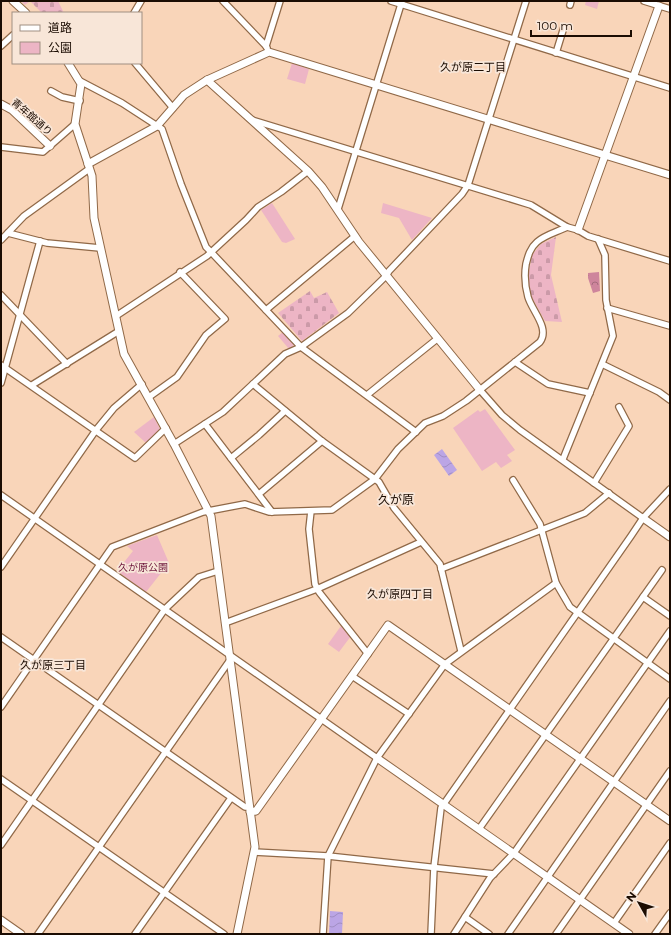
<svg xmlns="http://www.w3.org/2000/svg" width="671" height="935" font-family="Montserrat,'Noto Sans JP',sans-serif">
<defs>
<pattern id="forest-crowns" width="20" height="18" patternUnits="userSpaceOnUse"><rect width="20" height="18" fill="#ce859c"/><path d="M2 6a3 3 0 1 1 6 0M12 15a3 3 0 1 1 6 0" fill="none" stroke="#a66b7d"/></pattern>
<pattern id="cemetery-stones" width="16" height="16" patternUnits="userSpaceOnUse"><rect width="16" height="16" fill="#edb5c5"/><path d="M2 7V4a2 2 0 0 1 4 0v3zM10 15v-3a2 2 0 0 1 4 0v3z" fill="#cb9aa8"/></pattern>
<pattern id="water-waves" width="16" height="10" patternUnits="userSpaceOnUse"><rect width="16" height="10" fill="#bba5e5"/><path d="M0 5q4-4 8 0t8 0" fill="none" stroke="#a08dc3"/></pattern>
</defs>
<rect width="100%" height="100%" fill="#f9d5b9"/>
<polygon fill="url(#forest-crowns)" points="599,272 600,291 593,293 588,278 588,273"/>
<g fill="url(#cemetery-stones)">
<polygon points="21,1 58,1 64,13 42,13 30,1 25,5"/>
<polygon points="556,237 551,275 562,322 545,321 531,296 528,278 532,255 541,244"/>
<polygon points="310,291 314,298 327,292 339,313 302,341 278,313"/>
</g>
<g fill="#edb5c5">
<polygon points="586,1 599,1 597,9 585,5"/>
<polygon points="292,63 309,69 305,84 287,79"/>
<polygon points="272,203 295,239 286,243 282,242 261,210"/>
<polygon points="383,203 432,218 412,240 399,218 381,213"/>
<polygon points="283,332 295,344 289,349 278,336"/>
<polygon points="485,409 515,450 507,455 512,461 501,468 496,462 482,471 453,428 478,410 480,412"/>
<polygon points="154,417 160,429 146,443 134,432"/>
<polygon points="157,535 169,563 146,592 117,571 133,551 127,546"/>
<polygon points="341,626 344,626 351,636 339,652 328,644"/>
</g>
<g fill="url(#water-waves)">
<polygon points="442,449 457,470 449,476 434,455"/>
<polygon points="330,911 343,912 342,934 329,934"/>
</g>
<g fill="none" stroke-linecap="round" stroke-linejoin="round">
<g stroke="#906948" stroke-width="8">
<g id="minor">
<polyline points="223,1 266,46"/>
<polyline points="391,1 670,88"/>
<polyline points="644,1 670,9"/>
<polyline points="570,5 571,1"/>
<polyline points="134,13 141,1"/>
<polyline points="1,46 13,35"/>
<polyline points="267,48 266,46 280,1"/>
<polyline points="556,53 564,27"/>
<polyline points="135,63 173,108"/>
<polyline points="80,81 122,103 162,129 181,184 206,247 211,252 301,347 416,432"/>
<polyline points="51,91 62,97 80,101"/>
<polyline points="252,120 531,205 567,227 578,230 588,236 670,261"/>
<polyline points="1,147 43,152 75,124"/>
<polyline points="338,209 402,1"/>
<polyline points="8,233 47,243 100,248"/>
<polyline points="1,240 24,216 89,169"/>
<polyline points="1,295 67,364"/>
<polyline points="607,308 670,326"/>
<polyline points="266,310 355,236"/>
<polyline points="116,316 207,256 246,220 258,207 281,192 308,171"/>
<polyline points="515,362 548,384 590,393"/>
<polyline points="602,364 659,392 670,400"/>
<polyline points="1,365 135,458 166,428"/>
<polyline points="1,383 40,241"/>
<polyline points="253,384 322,441 379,482 394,508 440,564 461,651"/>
<polyline points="32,385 119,331"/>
<polyline points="480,390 502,415 520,430 643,518"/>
<polyline points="367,395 437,339"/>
<polyline points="149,397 177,377 206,335 225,319 180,272"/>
<polyline points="205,424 272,512"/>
<polyline points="174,444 223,412 285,354 301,347 348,313 386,276 389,271 462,194 468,185 526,1"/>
<polyline points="231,458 259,435 285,411"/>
<polyline points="563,459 613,336 606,300 605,255 598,239"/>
<polyline points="513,480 540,524 556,583 570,607 670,679"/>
<polyline points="594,483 629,426 619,407"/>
<polyline points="259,494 322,441"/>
<polyline points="1,495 377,758"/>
<polyline points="311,511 309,529 315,584 319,592 368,654"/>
<polyline points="1,567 96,430 114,408 142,384"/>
<polyline points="441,569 585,513 609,493"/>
<polyline points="643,597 670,616"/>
<polyline points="225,623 317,589 421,542"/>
<polyline points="1,637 245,807 249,807"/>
<polyline points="352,676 409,714"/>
<path d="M 1,707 L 112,547 L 203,512 L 245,504 L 269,512 L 332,510 L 375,479 L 398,449 L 425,423 L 443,416 L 466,401 L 540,342 C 550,328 532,311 528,297 C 525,286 524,276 526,264 C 528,256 530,248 537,242 C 545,235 557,232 567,227"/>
<polyline points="1,779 224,934"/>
<polyline points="479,829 662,570"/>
<polyline points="1,845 165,609 199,577 218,571"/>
<polyline points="254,852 328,856 494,874"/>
<polyline points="465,917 489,934"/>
<polyline points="614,923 670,843"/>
<polyline points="38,934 230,660"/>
<polyline points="135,934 231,798"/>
<polyline points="323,934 328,856 377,758 445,664 556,583"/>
<polyline points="431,934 434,867 441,808 631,536 643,518 670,489"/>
<polyline points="454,934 490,878 514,853 670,631"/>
<polyline points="508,934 670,701"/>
<polyline points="556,934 670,771"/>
<polyline points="655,934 670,913"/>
</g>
</g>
<g stroke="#906948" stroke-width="9">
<g id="tertiary">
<polyline points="13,1 26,13"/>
<polyline points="68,63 81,84 75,124 92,176 94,218 124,354 174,444 211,516 255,847 237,934"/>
<polyline points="207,80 308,171 322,187 359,242 480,390"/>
<polyline points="1,104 12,110 50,146"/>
<polyline points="88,164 157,126 184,95 207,80 269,52 670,175"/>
<polyline points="578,230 659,6"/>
<polyline points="643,518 670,537"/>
<polyline points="377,758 629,934"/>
<polyline points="250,812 256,811 388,625 670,821"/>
<polyline points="1,920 21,934"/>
</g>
</g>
<use href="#minor" stroke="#fff" stroke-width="5.5"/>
<use href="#tertiary" stroke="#fff" stroke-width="7"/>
</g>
<g text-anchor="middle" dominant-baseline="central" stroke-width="3.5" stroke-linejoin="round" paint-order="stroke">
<g font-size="10" fill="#1b0c02" stroke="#f8e6d8">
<text transform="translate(32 117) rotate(41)">青年館通り</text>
</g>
<g font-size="10" fill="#6e173c" stroke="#f8e6d8">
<text x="143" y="567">久が原公園</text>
</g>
<g font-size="11" fill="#1b0c02" stroke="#f8e6d8">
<text x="473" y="67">久が原二丁目</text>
<text x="400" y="594">久が原四丁目</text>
<text x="53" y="665">久が原三丁目</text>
</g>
<g font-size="12" fill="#1b0c02" stroke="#f8e6d8">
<text x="396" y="499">久が原</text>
</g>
</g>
<rect width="671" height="935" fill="none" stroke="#1b0c02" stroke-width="4"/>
<rect x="12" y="12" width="130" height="52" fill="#f8e6d8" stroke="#a08f82"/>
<rect x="20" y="25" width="20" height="6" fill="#ffffff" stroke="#a08f82"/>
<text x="48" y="32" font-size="12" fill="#1b0c02">道路</text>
<rect x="20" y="42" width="20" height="12" fill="#edb5c5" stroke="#a08f82"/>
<text x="48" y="52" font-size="12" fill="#1b0c02">公園</text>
<g transform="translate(639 903) rotate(309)" stroke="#f8e6d8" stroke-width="3" paint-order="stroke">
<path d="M0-3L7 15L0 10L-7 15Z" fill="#1b0c02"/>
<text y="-6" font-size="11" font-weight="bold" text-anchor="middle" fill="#1b0c02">N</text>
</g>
<path d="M531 30v6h100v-6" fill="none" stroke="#1b0c02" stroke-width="2"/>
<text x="537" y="30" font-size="12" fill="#1b0c02" stroke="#f8e6d8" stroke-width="3" paint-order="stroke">100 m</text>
</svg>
